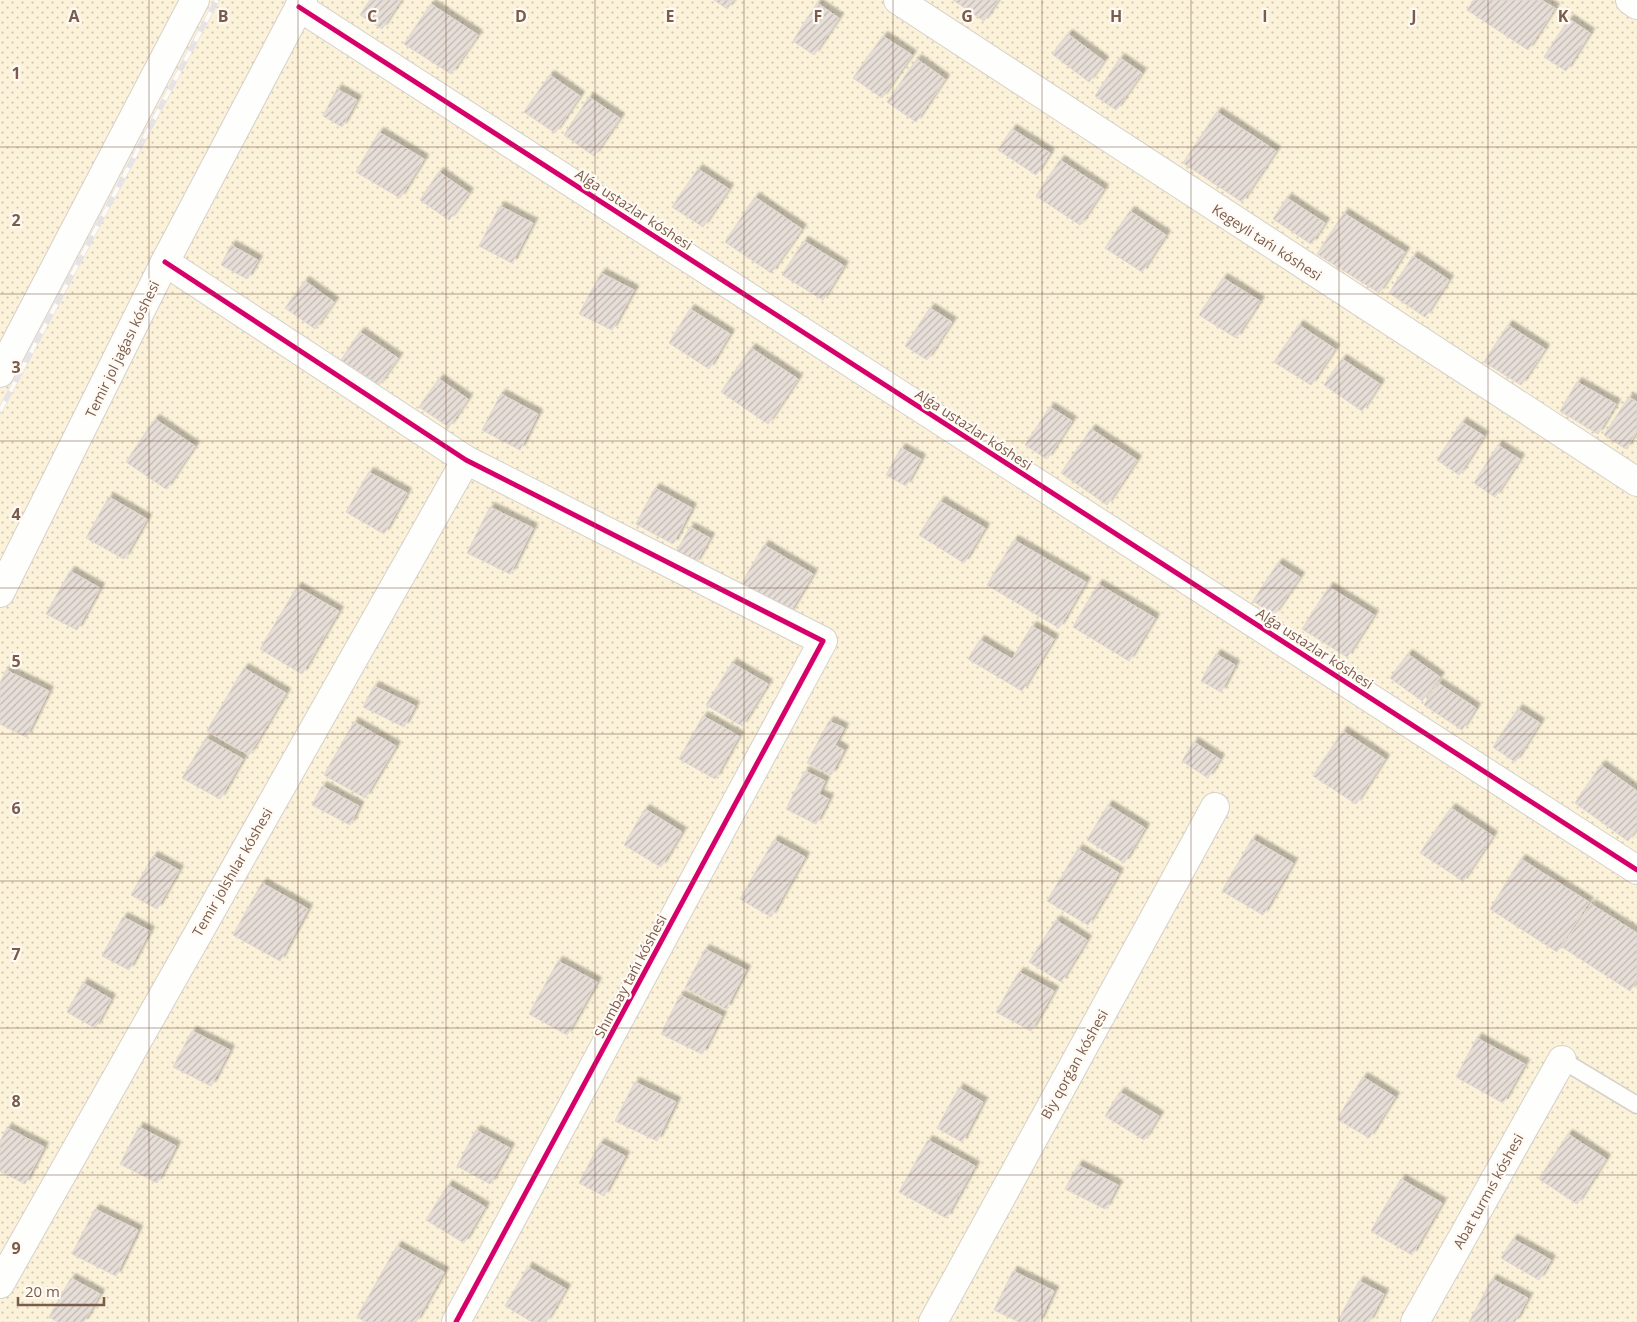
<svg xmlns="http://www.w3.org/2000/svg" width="1637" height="1322" font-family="'Open Sans',sans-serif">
<defs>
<pattern id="sand-dots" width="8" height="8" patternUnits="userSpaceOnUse" patternTransform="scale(1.25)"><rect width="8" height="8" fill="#fbf2d9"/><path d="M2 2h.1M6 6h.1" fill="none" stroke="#d0c7b2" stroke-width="1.8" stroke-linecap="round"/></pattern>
<pattern id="building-hatch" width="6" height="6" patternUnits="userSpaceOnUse" patternTransform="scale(1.25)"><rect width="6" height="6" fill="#e6ded7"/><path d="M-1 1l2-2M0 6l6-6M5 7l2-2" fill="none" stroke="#bfb7b1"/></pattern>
<filter id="shadow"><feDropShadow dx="4.5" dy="-4.5" stdDeviation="1" flood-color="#0004"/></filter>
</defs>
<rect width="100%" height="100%" fill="#f9f5f0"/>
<rect fill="url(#sand-dots)" x="0" y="0" width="1637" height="1322"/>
<g fill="url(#building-hatch)" stroke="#e2d8d2" filter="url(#shadow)">
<polygon points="370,0 401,0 382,29 360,15"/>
<polygon points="714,0 734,0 727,9"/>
<polygon points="953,0 998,0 984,21"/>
<polygon points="1474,0 1541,0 1555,8 1528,50 1467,10"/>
<polygon points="817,3 839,18 814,55 793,41"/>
<polygon points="431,4 478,35 451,74 404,44"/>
<polygon points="1569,19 1590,33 1566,71 1544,57"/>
<polygon points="1068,34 1104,61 1089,82 1052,54"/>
<polygon points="883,36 912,55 882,98 853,78"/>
<polygon points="1120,58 1142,73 1116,110 1095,96"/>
<polygon points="917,59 945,79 916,122 887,102"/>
<polygon points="550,75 580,96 555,133 524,112"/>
<polygon points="337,89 357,100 342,127 323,116"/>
<polygon points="589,97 620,118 594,156 564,135"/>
<polygon points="1217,112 1276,151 1242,202 1183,163"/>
<polygon points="1012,129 1050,153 1036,175 998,150"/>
<polygon points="379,132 424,159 400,198 356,172"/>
<polygon points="1060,160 1104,189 1080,225 1036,196"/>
<polygon points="698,169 729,189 703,227 672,207"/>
<polygon points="439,172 469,193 449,220 420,200"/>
<polygon points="755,197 802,229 771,273 725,242"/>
<polygon points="1287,198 1325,223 1311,244 1273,219"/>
<polygon points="500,206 533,223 512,263 479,246"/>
<polygon points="1130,211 1166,235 1142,272 1105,248"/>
<polygon points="1344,213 1405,252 1379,293 1317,254"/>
<polygon points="804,241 844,266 823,300 782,275"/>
<polygon points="231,245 258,260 247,279 221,265"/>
<polygon points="1413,256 1449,280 1425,317 1389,293"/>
<polygon points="601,273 634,290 612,330 579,314"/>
<polygon points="1223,278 1260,301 1236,338 1199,315"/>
<polygon points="305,281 334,302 315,329 285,308"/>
<polygon points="930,308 952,322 927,360 905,346"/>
<polygon points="690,309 730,334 709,369 669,343"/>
<polygon points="1299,325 1335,349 1311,385 1274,362"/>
<polygon points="1508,325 1545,349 1521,385 1484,362"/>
<polygon points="360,332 398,358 379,385 341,360"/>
<polygon points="751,348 798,379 768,424 721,392"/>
<polygon points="1342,359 1380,384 1362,411 1324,385"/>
<polygon points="439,379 468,399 449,427 419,407"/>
<polygon points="1577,382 1616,404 1598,434 1560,411"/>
<polygon points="501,394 538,414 520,450 482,430"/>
<polygon points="1629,397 1637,402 1637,431 1626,449 1604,435"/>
<polygon points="1050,407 1072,421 1047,459 1025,445"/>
<polygon points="155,419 195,446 166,489 126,462"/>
<polygon points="1462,422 1484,436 1459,475 1437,460"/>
<polygon points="1091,429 1137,460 1107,505 1061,473"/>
<polygon points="1498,445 1520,459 1495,497 1474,483"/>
<polygon points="901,448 921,459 906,486 886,475"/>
<polygon points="369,472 407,493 384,534 346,512"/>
<polygon points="655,488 692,508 673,544 636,524"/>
<polygon points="109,497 147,519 124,559 86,538"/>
<polygon points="940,501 985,528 964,563 919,535"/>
<polygon points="490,507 533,528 510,574 467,553"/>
<polygon points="690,527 710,538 695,564 675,554"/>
<polygon points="1014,540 1086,582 1059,628 987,585"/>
<polygon points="764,545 813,574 789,614 740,586"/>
<polygon points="1278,563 1300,577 1274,615 1253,601"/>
<polygon points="70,571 100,588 77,630 46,614"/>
<polygon points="1098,584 1155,618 1129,661 1073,627"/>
<polygon points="297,587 339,611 302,674 260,649"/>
<polygon points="1329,587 1374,615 1347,657 1302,629"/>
<polygon points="1032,626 1054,639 1022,691 968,659 980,640 1012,659"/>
<polygon points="1216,654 1235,665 1221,692 1201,681"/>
<polygon points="1408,654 1440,677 1422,701 1390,678"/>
<polygon points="732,663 768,684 742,726 706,705"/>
<polygon points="244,668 286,693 249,755 207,731"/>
<polygon points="6,670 49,691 26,737 0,724 0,683"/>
<polygon points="1438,683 1476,708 1462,730 1424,705"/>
<polygon points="374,686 415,706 404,727 363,707"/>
<polygon points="1518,709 1540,723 1515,762 1493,747"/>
<polygon points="703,716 739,736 715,779 679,759"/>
<polygon points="829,721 844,728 835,745 844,750 831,775 807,763"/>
<polygon points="354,722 396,746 365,798 324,775"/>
<polygon points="1343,731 1385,759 1356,804 1313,776"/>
<polygon points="206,738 243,759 220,799 182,778"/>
<polygon points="1194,742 1220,759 1208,778 1182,761"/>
<polygon points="1601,765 1637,791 1637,828 1628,841 1575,803"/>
<polygon points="805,771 825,781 819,794 829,799 816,824 786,809"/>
<polygon points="322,786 359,806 350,825 312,805"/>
<polygon points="1108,805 1145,828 1124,863 1087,840"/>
<polygon points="1451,808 1493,836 1463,881 1420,853"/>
<polygon points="645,809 682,832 661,867 624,845"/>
<polygon points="1252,839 1293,863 1263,915 1222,891"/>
<polygon points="774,840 805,857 771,917 740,899"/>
<polygon points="1078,849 1119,873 1088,925 1047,901"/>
<polygon points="153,856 179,870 157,909 131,895"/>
<polygon points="1521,859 1589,902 1557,952 1490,909"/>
<polygon points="262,883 308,909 280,961 233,935"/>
<polygon points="1591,904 1637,933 1637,980 1630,991 1562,947"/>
<polygon points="123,917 150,931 129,970 102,956"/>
<polygon points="1056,920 1087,940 1061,982 1029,962"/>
<polygon points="705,949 746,970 726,1009 685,988"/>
<polygon points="558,961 597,982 567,1035 529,1014"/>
<polygon points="1019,972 1054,991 1031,1031 996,1012"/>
<polygon points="83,983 111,999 95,1028 67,1012"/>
<polygon points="680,995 722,1016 702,1054 661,1034"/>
<polygon points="192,1031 230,1050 211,1086 173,1067"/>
<polygon points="1477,1038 1525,1064 1503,1103 1456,1077"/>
<polygon points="1363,1077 1395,1097 1369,1138 1337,1119"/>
<polygon points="635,1082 676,1102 657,1141 615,1121"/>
<polygon points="959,1088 983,1102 962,1142 937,1128"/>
<polygon points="1120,1092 1159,1116 1144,1140 1105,1116"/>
<polygon points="139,1127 176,1146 157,1183 120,1164"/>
<polygon points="7,1128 44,1147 25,1184 0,1171 0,1141"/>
<polygon points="476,1130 510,1148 490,1184 457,1166"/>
<polygon points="1568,1134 1606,1159 1577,1204 1539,1179"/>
<polygon points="928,1140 975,1166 946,1218 899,1192"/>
<polygon points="600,1143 625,1156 604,1196 579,1183"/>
<polygon points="1078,1165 1118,1185 1105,1209 1065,1189"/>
<polygon points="1401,1179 1442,1203 1412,1255 1371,1231"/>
<polygon points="448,1185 485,1207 464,1243 426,1220"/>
<polygon points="95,1209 138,1230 116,1276 72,1254"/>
<polygon points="1513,1239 1551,1260 1539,1280 1501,1258"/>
<polygon points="397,1246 444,1272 416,1322 366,1322 357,1317"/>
<polygon points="528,1267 566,1289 546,1322 532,1322 505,1306"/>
<polygon points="1013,1271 1054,1291 1039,1322 1019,1322 994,1310"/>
<polygon points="71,1278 100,1294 84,1322 58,1322 49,1317"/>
<polygon points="1492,1279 1528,1298 1515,1322 1469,1322"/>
<polygon points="1359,1281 1384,1294 1369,1322 1340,1322 1338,1321"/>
</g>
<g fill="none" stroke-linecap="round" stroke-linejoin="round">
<g stroke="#d7d1cb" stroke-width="19">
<polyline id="service" points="1562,1060 1637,1105"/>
</g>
<g stroke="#d7d1cb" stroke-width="30">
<g id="minor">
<polyline points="898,0 1637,482"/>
<polyline points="1630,0 1637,5"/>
<polyline points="299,7 1637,870"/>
<polyline points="165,262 466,460 823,641 456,1322"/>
<polyline points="0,373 195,0"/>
<polyline points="0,593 165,262 303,0"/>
<polyline points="0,1284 466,460"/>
<polyline points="933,1322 1215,807"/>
<polyline points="1415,1322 1562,1060"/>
</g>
</g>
<use href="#service" stroke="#fefefd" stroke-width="16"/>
<use href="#minor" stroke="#fefefd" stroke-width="28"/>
<g stroke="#e6e3e7" stroke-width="5.5">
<polyline id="rail" points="0,411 217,0"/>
</g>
<use href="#rail" stroke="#fffaf3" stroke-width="4" stroke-dasharray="11" stroke-linecap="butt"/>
<g stroke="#fffaf3" stroke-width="8">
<g id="cycleway">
<polyline points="299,7 1637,870"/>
<polyline points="165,262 466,460 823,641 456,1322"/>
</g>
</g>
<use href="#cycleway" stroke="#d6006c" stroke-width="5"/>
</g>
<path fill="none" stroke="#7a5c4d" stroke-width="1" stroke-opacity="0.55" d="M 149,0 L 149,1322M 298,0 L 298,1322M 446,0 L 446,1322M 595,0 L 595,1322M 744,0 L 744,1322M 893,0 L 893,1322M 1042,0 L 1042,1322M 1191,0 L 1191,1322M 1339,0 L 1339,1322M 1488,0 L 1488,1322M 0,147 L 1637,147M 0,294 L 1637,294M 0,441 L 1637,441M 0,588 L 1637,588M 0,734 L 1637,734M 0,881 L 1637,881M 0,1028 L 1637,1028M 0,1175 L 1637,1175"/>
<g text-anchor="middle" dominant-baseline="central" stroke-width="4.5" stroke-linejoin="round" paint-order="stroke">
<g font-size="14" fill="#7a5c4d" stroke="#fffaf3">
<text transform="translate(634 209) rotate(33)">Alǵa ustazlar kóshesi</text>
<text transform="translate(1267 242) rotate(33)">Kegeyli tańı kóshesi</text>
<text transform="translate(122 349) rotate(-64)">Temir jol jaǵası kóshesi</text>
<text transform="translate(974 429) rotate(33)">Alǵa ustazlar kóshesi</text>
<text transform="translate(1315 648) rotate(33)">Alǵa ustazlar kóshesi</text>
<text transform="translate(232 872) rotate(-60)">Temir jolshılar kóshesi</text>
<text transform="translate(630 976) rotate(-62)">Shımbay tańı kóshesi</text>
<text transform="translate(1074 1064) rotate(-61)">Biy qorǵan kóshesi</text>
<text transform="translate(1488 1191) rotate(-61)">Abat turmıs kóshesi</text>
</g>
</g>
<g font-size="16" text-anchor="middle" font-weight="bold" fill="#7a5c4d" stroke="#fffaf3" stroke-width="4.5" stroke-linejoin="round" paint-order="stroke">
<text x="74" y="22">A</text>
<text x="223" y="22">B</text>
<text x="372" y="22">C</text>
<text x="521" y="22">D</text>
<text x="670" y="22">E</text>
<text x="818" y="22">F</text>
<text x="967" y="22">G</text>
<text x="1116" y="22">H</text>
<text x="1265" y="22">I</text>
<text x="1414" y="22">J</text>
<text x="1563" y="22">K</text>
<text x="16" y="79">1</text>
<text x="16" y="226">2</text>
<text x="16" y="373">3</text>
<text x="16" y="520">4</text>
<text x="16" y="667">5</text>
<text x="16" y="814">6</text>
<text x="16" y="960">7</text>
<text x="16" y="1107">8</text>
<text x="16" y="1254">9</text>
</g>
<path d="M18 1297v8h86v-8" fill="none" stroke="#7a5c4d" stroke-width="2.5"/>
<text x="25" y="1297" font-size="15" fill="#7a5c4d" stroke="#fffaf3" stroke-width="4" paint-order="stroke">20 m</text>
</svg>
